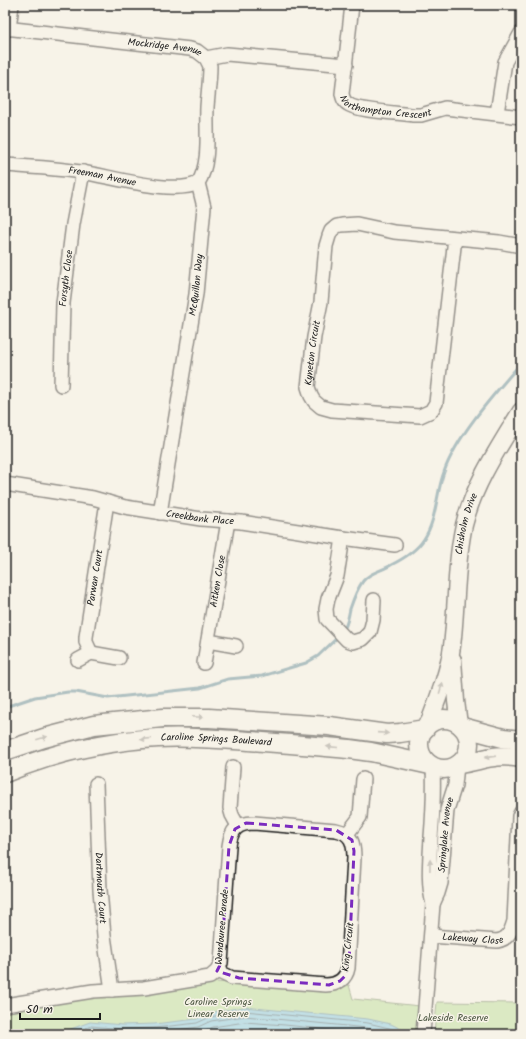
<svg xmlns="http://www.w3.org/2000/svg" width="526" height="1039" font-family="Kalam,sans-serif">
<rect width="100%" height="100%" fill="#f7f3e8"/>
<filter id="ink" filterUnits="userSpaceOnUse"><feTurbulence type="fractalNoise" baseFrequency=".025" numOctaves="2"/><feDisplacementMap in="SourceGraphic" scale="8" xChannelSelector="R" yChannelSelector="G"/><feConvolveMatrix kernelMatrix="1 2 1 2 8 2 1 2 1" color-interpolation-filters="sRGB"/></filter>
<g filter="url(#ink)">
<g fill="#b9de98" stroke="#6a7d5a">
<polygon points="215,982 334,990 349,985 353,999 420,1006 418,1034 5,1034 5,1010 90,996 144,994"/>
<polygon points="521,986 521,1034 434,1034 437,1002 518,1003"/>
</g>
<polygon fill="#82c9e3" stroke="#598493" points="244,1007 368,1019 391,1024 403,1030 403,1034 57,1034 90,1022 123,1025 154,1024 197,1019 208,1013"/>
<g fill="none" stroke-linecap="round" stroke-linejoin="round">
<g stroke="#45616c" stroke-width="1">
<polyline points="70,1034 91,1026 123,1029 154,1028 197,1023 210,1017 245,1011 368,1023 389,1028 398,1032 399,1034"/>
<polyline points="82,1034 92,1031 122,1034 155,1033 198,1027 211,1021 245,1016 367,1028 391,1034"/>
<polyline points="195,1034 201,1033 213,1027 245,1022 285,1025 367,1034"/>
</g>
<g stroke="#598493" stroke-width="3">
<path d="M 342,632 C 348,625 348,617 350,609 C 353,600 357,589 363,581 C 370,572 382,571 391,565 C 403,559 417,550 424,539 C 437,519 436,493 444,472 C 457,435 495,393 521,363"/>
<polyline points="5,707 35,697 68,692 76,692 108,698 200,688 228,679 262,676 306,663 318,656 339,636"/>
</g>
<g stroke="#1c1c1c" stroke-width="16">
<g id="minor">
<path id="s1" d="M 352,5 L 342,94 C 343,98 344,102 348,104 C 356,111 400,113 413,115 L 421,115 L 445,108 L 521,117"/>
<path id="s2" d="M 5,28 L 190,49 L 197,51 L 206,58 L 227,54 L 346,65"/>
<polyline points="9,29 12,5"/>
<polyline points="497,113 505,62 521,33"/>
<path id="s3" d="M 5,165 C 30,167 56,168 81,172 C 110,176 173,196 198,183"/>
<path id="s4" d="M 455,238 L 436,403 L 431,411 L 420,416 L 332,410 L 321,407 L 314,401 L 311,396 L 308,387 L 314,337 L 321,302 L 326,246 L 329,236 L 331,231 L 337,226 L 342,225 L 357,224 L 394,232 L 499,242 L 521,246"/>
<path id="s5" d="M 61,385 L 63,303 L 73,224 L 83,172"/>
<path id="s6" d="M 5,484 L 93,498 L 125,507 L 201,519 L 241,522 L 343,538 L 395,545"/>
<path id="s7" d="M 160,513 L 196,294 L 204,207 L 198,183 C 211,163 206,130 207,107 C 208,93 210,80 210,66 L 206,58"/>
<polyline points="343,538 337,576 328,599 326,609 327,619 347,640 353,642 363,639 370,632 373,620 374,600"/>
<polyline points="208,641 236,646"/>
<path id="s8" d="M 91,653 L 86,642 L 86,637 L 107,502"/>
<polyline points="78,660 91,653 119,658"/>
<path id="s9" d="M 204,663 L 228,521"/>
<polyline points="233,767 230,808 232,815 238,826"/>
<path id="s10" d="M 96,784 L 100,890 L 104,936 L 112,990"/>
<polyline points="347,834 360,817 363,779"/>
<path id="s11" d="M 433,904 L 438,893 L 441,883 L 447,810 L 455,785 L 457,765"/>
<path id="s12" d="M 431,936 L 497,941 C 509,939 511,931 514,921 L 519,816 L 521,812"/>
<path d="M 5,1005 L 93,991 L 144,988 L 210,977 L 217,971 L 221,963 L 229,846 C 231,830 237,823 254,823 L 336,830 C 352,833 354,844 354,858 L 348,968 C 346,979 337,985 326,985 L 232,978 L 217,971"/>
<path d="M 423,1034 L 433,904 C 427,882 430,859 431,837 C 433,813 434,790 433,766"/>
</g>
</g>
<g stroke="#1c1c1c" stroke-width="19">
<g id="tertiary">
<polyline points="453,660 456,701 459,725"/>
<path id="s13" d="M 428,725 C 437,701 449,671 452,646 C 457,606 455,565 464,525 C 474,484 499,447 521,411"/>
</g>
</g>
<g stroke="#1c1c1c" stroke-width="21">
<g id="secondary">
<circle cx="444" cy="744" r="25"/>
<polyline points="462,727 503,738 521,740"/>
<polyline points="5,751 44,738 94,725 163,718 209,718 329,726 387,734 400,733 425,729"/>
<path d="M 459,764 C 484,760 495,753 521,758"/>
<path id="s14" d="M 5,773 C 53,753 106,741 158,738 C 188,736 219,739 249,741 C 282,743 315,746 349,749 L 371,752 L 430,765"/>
</g>
</g>
<use href="#minor" stroke="#f7f3e8" stroke-width="13"/>
<use href="#tertiary" stroke="#f7f3e8" stroke-width="16"/>
<use href="#secondary" stroke="#f7f3e8" stroke-width="18"/>
</g>
<defs><path id="oneway-solid" d="M-6-.8H1V-3.2L6.5 0L1 3.2V.8H-6Z"/></defs>
<g fill="#94928c">
<use href="#oneway-solid" transform="translate(441 688) rotate(-73)"/>
<use href="#oneway-solid" transform="translate(198 717) rotate(1)"/>
<use href="#oneway-solid" transform="translate(383 733) rotate(4)"/>
<use href="#oneway-solid" transform="translate(42 738) rotate(-16)"/>
<use href="#oneway-solid" transform="translate(146 739) rotate(174)"/>
<use href="#oneway-solid" transform="translate(332 747) rotate(-175)"/>
<use href="#oneway-solid" transform="translate(490 757) rotate(172)"/>
<use href="#oneway-solid" transform="translate(430 865) rotate(-89)"/>
</g>
</g>
<path d="M0 0H526V1039H0ZM 246,823 L 336,830 L 352,840 L 354,851 L 349,962 L 345,976 L 340,981 L 329,985 L 239,978 L 217,971 L 221,963 L 229,846 L 235,829 Z" fill="#f7f3e8" fill-opacity=".55" fill-rule="evenodd"/>
<path fill="none" stroke="#7b2cbf" stroke-width="3" stroke-dasharray="8 5" stroke-linejoin="round" d="M 246,823 L 336,830 L 352,840 L 354,851 L 349,962 L 345,976 L 340,981 L 329,985 L 239,978 L 217,971 L 221,963 L 229,846 L 235,829 Z"/>
<g text-anchor="middle" dominant-baseline="central" stroke-width="3" stroke-linejoin="round" paint-order="stroke">
<g font-size="10" fill="#1c1c1c" stroke="#f7f3e8">
<text stroke="none"><textPath href="#s2" startOffset="161">Mockridge Avenue</textPath></text>
<text stroke="none"><textPath href="#s1" startOffset="139">Northampton Crescent</textPath></text>
<text stroke="none"><textPath href="#s3" startOffset="98">Freeman Avenue</textPath></text>
<text stroke="none"><textPath href="#s5" startOffset="107">Forsyth Close</textPath></text>
<text stroke="none"><textPath href="#s7" startOffset="231">McQuillan Way</textPath></text>
<text stroke="none"><textPath href="#s4" startOffset="346">Kyneton Circuit</textPath></text>
<text stroke="none"><textPath href="#s6" startOffset="198">Creekbank Place</textPath></text>
<text stroke="none"><textPath href="#s13" startOffset="206">Chisholm Drive</textPath></text>
<text stroke="none"><textPath href="#s8" startOffset="77">Parwan Court</textPath></text>
<text stroke="none"><textPath href="#s9" startOffset="83">Aitken Close</textPath></text>
<text stroke="none"><textPath href="#s14" startOffset="216">Caroline Springs Boulevard</textPath></text>
<text stroke="none"><textPath href="#s11" startOffset="71">Springlake Avenue</textPath></text>
<text stroke="none"><textPath href="#s10" startOffset="104">Dartmouth Court</textPath></text>
<text transform="translate(222 927) rotate(-85)">Wendouree Parade</text>
<text stroke="none"><textPath href="#s12" startOffset="42">Lakeway Close</textPath></text>
<text transform="translate(348 947) rotate(-84)">King Circuit</text>
</g>
<g font-size="10" fill="#4b5641" stroke="#f7f3e8">
<text x="218" y="1002">Caroline Springs<tspan x="218" dy="12">Linear Reserve</tspan></text>
<text x="453" y="1018">Lakeside Reserve</text>
</g>
</g>
<rect width="526" height="1039" fill="none" stroke="#f7f3e8" stroke-width="20"/>
<rect x="10" y="10" width="506" height="1019" fill="none" stroke="#1c1c1c" stroke-width="1.5" filter="url(#ink)"/>
<path d="M20 1013v6h80v-6" fill="none" stroke="#1c1c1c" stroke-width="2"/>
<text x="26" y="1013" font-size="12" fill="#1c1c1c" stroke="#f7f3e8" stroke-width="3" paint-order="stroke">50 m</text>
</svg>
